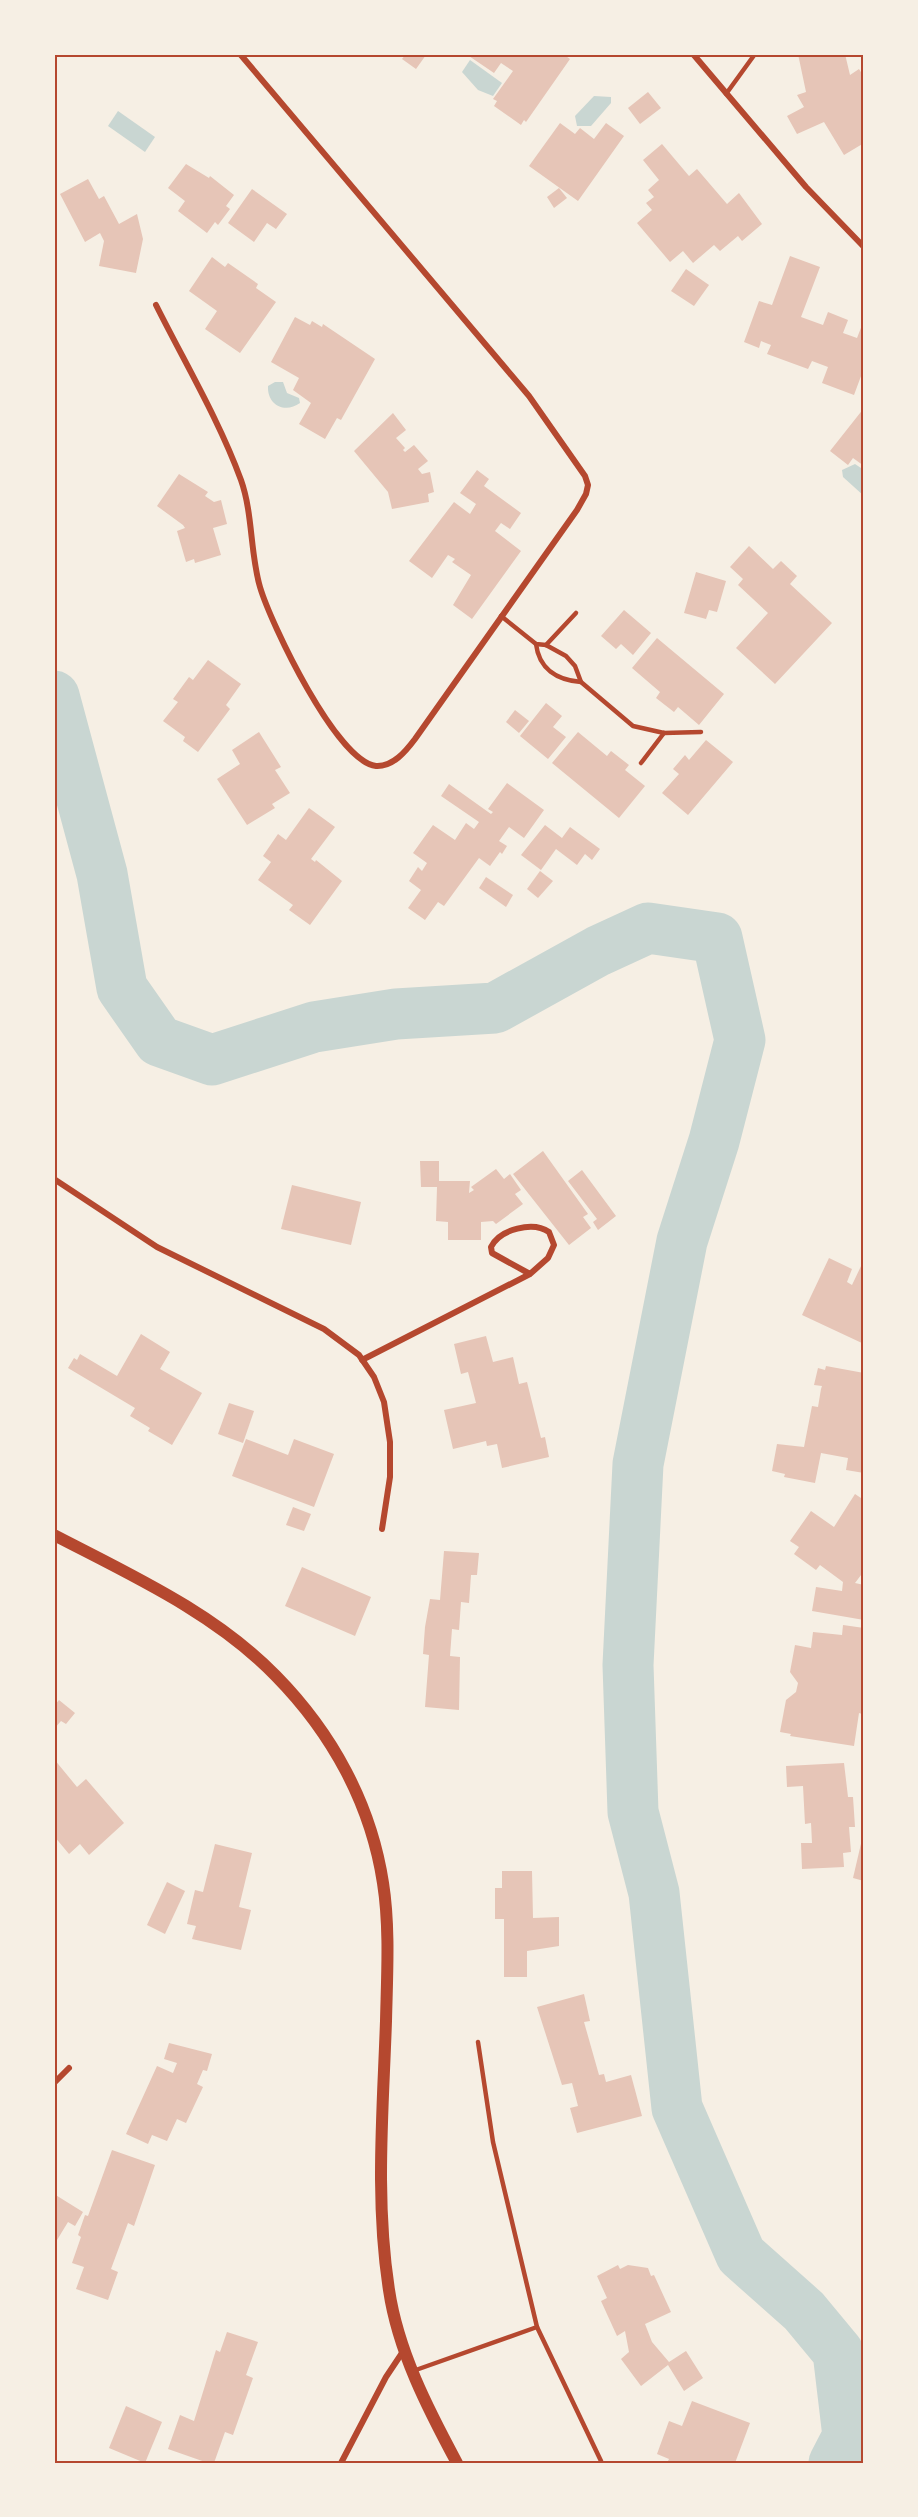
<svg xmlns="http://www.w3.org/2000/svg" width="918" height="2517" font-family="Jost,sans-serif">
<rect width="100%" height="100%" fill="#f6efe4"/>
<g fill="#c9d6d2">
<polygon points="470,60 502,83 493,96 478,90 462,72"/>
<polygon points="594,96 611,97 611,103 591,126 577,126 575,116"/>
<polygon points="118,111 155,137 145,152 108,126"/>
<path d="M 275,382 L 283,382 L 287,393 L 299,398 L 300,403 C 285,414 267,405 268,386 Z"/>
<polygon points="855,464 864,470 864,496 843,477 842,470"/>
</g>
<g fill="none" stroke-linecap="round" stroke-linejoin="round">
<polyline stroke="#c9d6d2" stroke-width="51" points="54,696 102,874 122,988 159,1041 212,1060 314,1027 396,1014 495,1008 598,951 648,928 717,938 740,1040 714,1141 682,1241 638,1464 628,1665 633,1812 654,1893 677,2108 741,2255 804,2311 838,2352 848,2436 834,2463"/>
</g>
<g fill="#e6c5b7">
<polygon points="406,54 425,54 426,55 416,69 402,59"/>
<polygon points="466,54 563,54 570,59 526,122 524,120 521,125 494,106 497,101 493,99 513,71 501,63 494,73"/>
<polygon points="798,54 845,54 850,75 859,69 864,77 864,119 861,121 864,143 844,155 824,122 797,134 787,116 804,107 797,95 806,92"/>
<polygon points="648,92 661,108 640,124 628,108"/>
<polygon points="560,123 575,134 580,128 594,139 606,123 624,136 578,201 529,166"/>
<polygon points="662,144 689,176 697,169 727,204 739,193 762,224 742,241 738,236 720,251 714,245 693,263 683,251 670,262 637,223 652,210 646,203 654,197 648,190 659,180 643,160"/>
<polygon points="186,164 209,178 210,176 234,195 226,206 230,209 218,225 215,222 207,233 178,211 185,201 168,188"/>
<polygon points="88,179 99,199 104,196 119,224 137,214 143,239 136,273 99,266 104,241 100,233 85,242 60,194"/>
<polygon points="559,188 567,198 554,208 547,197"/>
<polygon points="252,189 287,214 276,229 267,223 254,242 228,223"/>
<polygon points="790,256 820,267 801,317 823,325 828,312 848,320 843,333 857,338 864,320 864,368 854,395 822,383 828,367 812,361 808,369 767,354 771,345 761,341 759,348 744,342 759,301 772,305"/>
<polygon points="212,257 225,267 228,263 258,284 256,288 276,302 240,353 205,329 217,311 189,291"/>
<polygon points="686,269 709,285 694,306 671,291"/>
<polygon points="295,317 310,325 312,321 322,327 323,324 375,359 341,420 337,418 325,439 299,424 311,403 293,390 299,378 271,362"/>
<polygon points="864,408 864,466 853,458 848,465 830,451"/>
<polygon points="393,413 406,430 396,438 405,448 403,450 405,452 414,445 428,461 418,469 422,474 430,472 434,492 428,494 429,502 392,509 388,492 354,451"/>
<polygon points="477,470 489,479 484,486 521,513 510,529 501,523 495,531 521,551 472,619 453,605 471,575 452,562 455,559 448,555 432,578 409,561 454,502 470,514 476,504 460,493"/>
<polygon points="179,474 208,492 205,496 214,502 221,500 227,524 213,528 221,555 195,563 194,559 186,562 177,531 185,528 183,525 157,506"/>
<polygon points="749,546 773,569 781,561 797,576 790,584 832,623 775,684 736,648 768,613 738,585 743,579 730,567"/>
<polygon points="696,572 726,581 717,612 709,610 706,619 684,613"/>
<polygon points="624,610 651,633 633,655 621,644 616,649 601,636"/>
<polygon points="657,638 724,694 699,725 678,707 674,712 656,698 660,692 632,668"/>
<polygon points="208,660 241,684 226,705 230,709 198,752 183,741 185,737 163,721 178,702 173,699 189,677 193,680"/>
<polygon points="546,703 562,716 553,727 566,737 548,759 520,736"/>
<polygon points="515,710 529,721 519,733 506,722"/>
<polygon points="259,732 281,767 275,770 290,793 272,804 275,808 247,825 217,779 240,764 232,750"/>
<polygon points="578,732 607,756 611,751 629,765 625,770 645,786 619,818 552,763"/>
<polygon points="706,740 733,762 688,815 662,793 679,774 673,769 685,755 689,760"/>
<polygon points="507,783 544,810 524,838 509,827 499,841 507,846 502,854 500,852 490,866 479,858 444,906 438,902 425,920 408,908 421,890 409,881 418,867 422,871 427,863 413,853 433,825 455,840 466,823 474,829 479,822 441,796 449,784 491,814 493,812 488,809"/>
<polygon points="309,808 335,827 311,859 315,862 316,860 342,881 310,925 289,910 293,905 258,880 271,862 263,856 278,834 286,840"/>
<polygon points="545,825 562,838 570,827 600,849 592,860 585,854 577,865 556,849 541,870 521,855"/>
<polygon points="540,871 553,881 538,898 527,889"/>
<polygon points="486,877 513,895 506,907 479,888"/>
<polygon points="543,1151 588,1214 583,1217 591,1228 569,1245 513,1174"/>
<polygon points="420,1161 439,1161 439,1181 470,1181 469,1193 474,1190 471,1187 496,1169 504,1179 510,1174 521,1190 515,1194 523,1204 496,1224 493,1221 481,1222 481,1240 448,1240 448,1222 436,1221 437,1187 421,1187"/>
<polygon points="582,1170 616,1216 598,1230 593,1222 597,1219 568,1181"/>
<polygon points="292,1185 361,1202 351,1245 281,1229"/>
<polygon points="829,1258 852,1269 847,1282 852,1285 862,1264 864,1266 864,1344 802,1315"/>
<polygon points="141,1334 170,1352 160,1369 202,1393 172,1445 148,1431 150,1428 130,1416 135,1408 68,1368 74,1358 77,1360 80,1354 117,1376"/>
<polygon points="486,1336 493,1362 513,1357 519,1384 527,1382 541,1438 545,1437 549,1457 502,1468 497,1444 487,1446 486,1441 453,1449 444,1410 476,1403 468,1372 461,1374 454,1344"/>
<polygon points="826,1366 864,1373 864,1473 846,1470 848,1458 821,1453 815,1483 784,1477 785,1474 772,1471 777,1444 804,1447 812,1406 818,1407 821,1389 822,1386 814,1385 818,1368 825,1370"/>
<polygon points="229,1403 254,1411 243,1443 218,1434"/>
<polygon points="246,1439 288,1455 294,1439 334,1454 314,1507 232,1476"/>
<polygon points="855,1494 864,1500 864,1571 855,1583 864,1585 864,1620 812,1611 816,1587 842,1591 843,1582 820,1565 816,1570 794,1554 799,1547 790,1541 811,1511 834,1527"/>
<polygon points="293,1507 311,1514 304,1531 286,1525"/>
<polygon points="444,1551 479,1553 477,1575 471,1575 469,1603 461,1602 459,1630 452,1629 450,1656 460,1657 459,1710 425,1707 429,1655 423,1654 425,1627 430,1599 440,1600"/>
<polygon points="302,1567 371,1597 355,1636 285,1606"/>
<polygon points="843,1625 864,1628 862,1693 864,1702 862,1714 859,1713 854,1746 790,1736 791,1734 780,1732 786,1700 796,1692 798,1683 790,1672 795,1645 811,1648 813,1632 842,1635"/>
<polygon points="59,1700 75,1713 66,1724 61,1721 54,1729 54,1706"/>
<polygon points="54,1759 77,1787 86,1779 124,1823 89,1855 80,1844 69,1854 54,1836"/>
<polygon points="844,1763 848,1797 853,1797 855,1827 849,1827 851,1852 843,1853 844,1867 802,1869 801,1843 812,1843 811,1823 805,1824 803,1786 787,1787 786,1766"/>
<polygon points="863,1835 864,1836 864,1881 853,1878"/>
<polygon points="215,1844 252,1853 239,1907 251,1910 241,1950 192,1939 196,1926 187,1924 195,1890 203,1892"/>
<polygon points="502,1871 532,1871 533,1918 559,1917 559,1946 527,1951 527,1977 504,1977 504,1919 495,1919 495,1888 502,1888"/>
<polygon points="167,1882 185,1891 165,1934 147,1925"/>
<polygon points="584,1994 590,2021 584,2022 599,2075 604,2074 606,2082 631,2075 642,2116 577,2133 570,2108 578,2106 572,2083 562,2085 537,2007"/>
<polygon points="169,2043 212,2054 207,2071 203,2070 197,2084 203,2087 186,2123 177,2119 167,2141 152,2135 148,2144 126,2134 157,2066 173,2073 177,2063 164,2059"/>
<polygon points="112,2150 155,2165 134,2226 128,2223 111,2269 118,2272 108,2300 76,2289 84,2267 72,2263 81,2237 78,2235 85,2215 88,2216"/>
<polygon points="54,2194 83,2212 75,2226 68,2222 54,2245"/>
<polygon points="618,2265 620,2269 628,2265 648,2268 651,2276 654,2275 671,2312 645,2324 652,2342 669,2362 686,2351 703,2378 684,2391 668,2365 641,2386 621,2359 629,2352 625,2331 617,2336 601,2301 607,2298 597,2276"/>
<polygon points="227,2332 258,2342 246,2375 253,2378 233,2435 225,2432 214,2463 208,2463 168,2449 180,2415 194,2421 216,2350 220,2352"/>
<polygon points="692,2401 750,2423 735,2463 667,2463 669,2459 657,2454 669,2421 682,2426"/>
<polygon points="126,2406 162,2422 145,2463 109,2448"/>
</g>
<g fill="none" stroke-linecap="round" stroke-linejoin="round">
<g stroke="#b5482f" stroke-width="4.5">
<polyline points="726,94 755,54"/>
<polyline points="501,616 536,644 546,645 566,656 575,666 581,682 633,726 664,733 701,732"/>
<path d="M 536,644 C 539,669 557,680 581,682"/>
<polyline points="546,645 576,613"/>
<polyline points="641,763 664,733"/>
<polyline points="478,2042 493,2142 537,2327 601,2461"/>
<polyline points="413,2371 537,2327"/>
</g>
<g stroke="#b5482f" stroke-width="6">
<polyline points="693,54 806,187 864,247"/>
<path d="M 156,305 C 185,363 219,420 241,480 C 253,514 250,553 260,587 C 271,624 337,762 376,766 C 393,767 406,751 415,739 L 577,510 L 586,494 L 588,485 L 585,476 L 529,396 L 240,54"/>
<polyline points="54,1179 157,1247 324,1329 359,1355 374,1377 384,1402 390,1442 390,1477 382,1529"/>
<path d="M 362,1360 L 530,1274 L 548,1258 L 554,1245 L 549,1232 C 533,1221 500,1229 491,1247 L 492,1253 L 530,1274"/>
<polyline points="54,2083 69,2068"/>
<polyline points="341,2463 386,2377 404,2350"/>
</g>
<path stroke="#b5482f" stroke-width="12" d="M 54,1535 C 131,1575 215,1613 276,1676 C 332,1733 371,1804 383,1883 C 390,1927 387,1976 386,2021 C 383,2110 375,2200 389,2290 C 398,2351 428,2409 457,2463"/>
</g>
<rect width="918" height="2517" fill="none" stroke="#f6efe4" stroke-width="111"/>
<rect x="56" y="56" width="806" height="2406" fill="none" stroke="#b5482f" stroke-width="2"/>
</svg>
